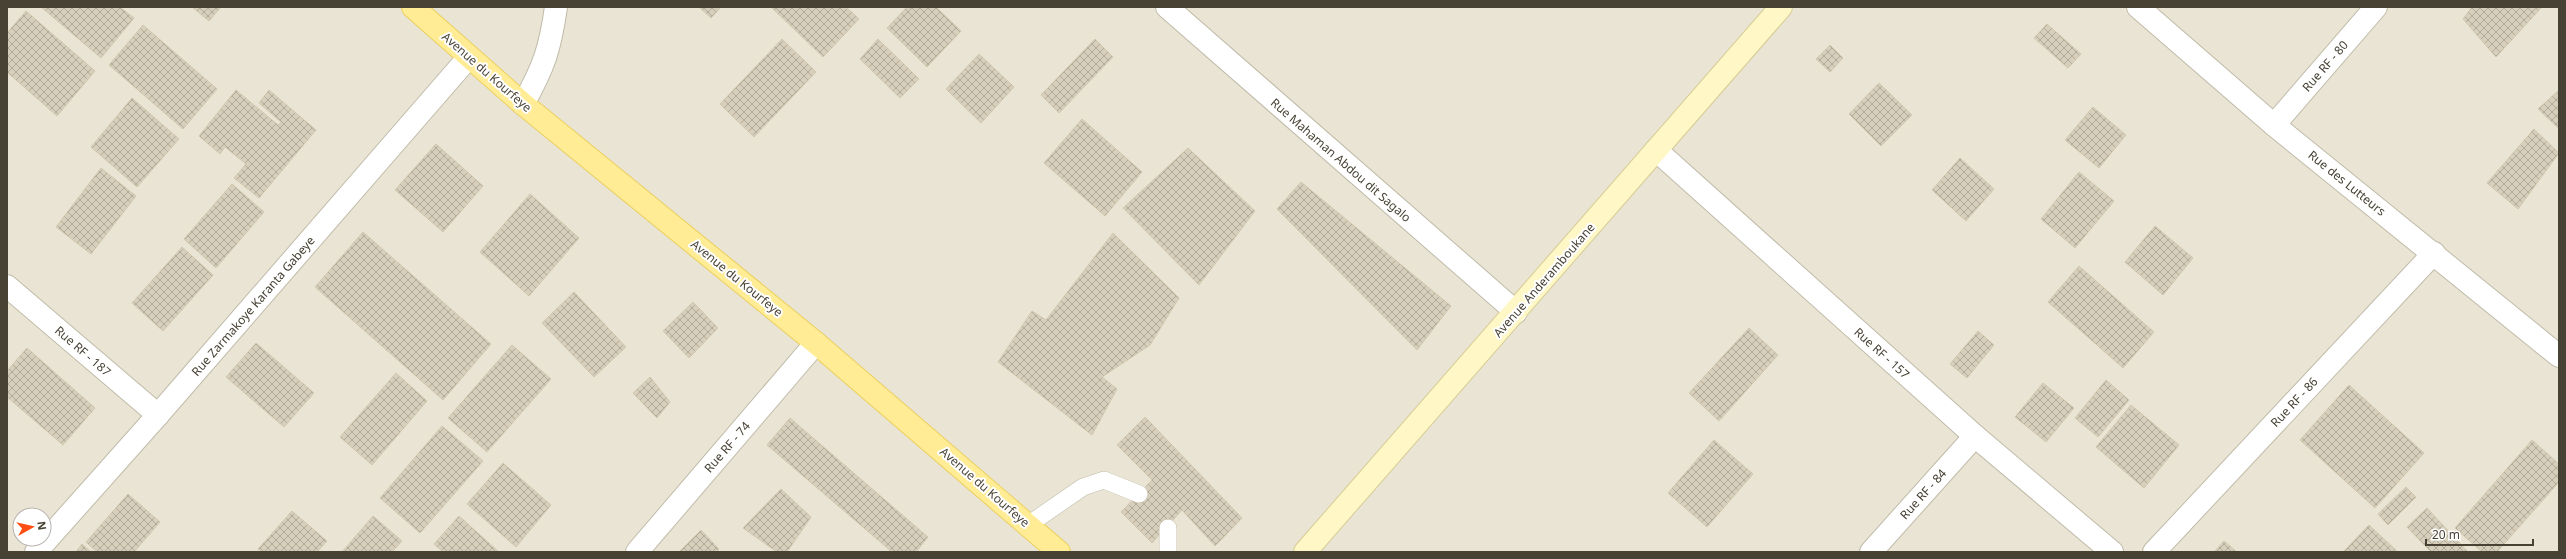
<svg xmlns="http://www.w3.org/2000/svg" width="2566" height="559" font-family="'Noto Sans',sans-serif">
<defs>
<pattern id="building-cross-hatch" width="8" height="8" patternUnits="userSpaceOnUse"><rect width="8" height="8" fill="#d7cfbb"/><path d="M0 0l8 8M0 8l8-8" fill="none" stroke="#b0aa99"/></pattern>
</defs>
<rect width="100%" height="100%" fill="#f4f2e7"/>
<path fill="#e9e4d4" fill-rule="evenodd" d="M 7,7 L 2559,7 L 2559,552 L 7,552 ZM 20,515 L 44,515 L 44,539 L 20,539 Z"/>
<g fill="url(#building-cross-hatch)" stroke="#d2c8ae">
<polygon points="41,7 120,7 134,18 101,58"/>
<polygon points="192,7 221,7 209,21"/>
<polygon points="699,7 721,7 711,18"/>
<polygon points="771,7 846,7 859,19 823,57"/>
<polygon points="907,7 936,7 961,31 927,67 887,28"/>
<polygon points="2472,7 2542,7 2496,57 2463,19"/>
<polygon points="26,11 95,71 57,116 7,72 7,33"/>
<polygon points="2047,24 2081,54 2068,68 2034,38"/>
<polygon points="143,25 217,89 183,129 109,65"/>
<polygon points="782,39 816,72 754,137 720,104"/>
<polygon points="878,39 919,79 900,98 860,59"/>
<polygon points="1095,39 1113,57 1059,113 1041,95"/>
<polygon points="1830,45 1843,58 1830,72 1816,59"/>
<polygon points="979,54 1014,87 981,123 946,89"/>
<polygon points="1879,83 1912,115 1881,146 1849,114"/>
<polygon points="236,90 278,125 281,122 259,103 269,90 316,130 259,198 234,178 246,164 225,147 220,154 199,136"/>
<polygon points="2559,90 2559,129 2538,109"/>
<polygon points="132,98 179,139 137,187 91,147"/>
<polygon points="2093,107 2126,135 2099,168 2065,140"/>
<polygon points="1082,119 1142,172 1105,216 1044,163"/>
<polygon points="2534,129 2559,153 2518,209 2487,183"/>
<polygon points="436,144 483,186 443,232 395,190"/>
<polygon points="1188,148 1255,211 1199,285 1123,208"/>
<polygon points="1960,158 1994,189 1966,221 1932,190"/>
<polygon points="101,168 136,196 91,254 56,227"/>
<polygon points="2079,172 2114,201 2075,248 2041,219"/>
<polygon points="1301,182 1451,306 1417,350 1277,209"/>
<polygon points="232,184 264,212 216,268 184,239"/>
<polygon points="530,194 579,238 529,296 480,252"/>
<polygon points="2155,226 2193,258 2163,295 2125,262"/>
<polygon points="363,232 491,344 443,400 315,287"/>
<polygon points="1113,233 1179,298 1150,345 1102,377 1117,389 1092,435 998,362 1032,311 1046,320"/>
<polygon points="182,247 213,275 163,331 132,303"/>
<polygon points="2079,266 2154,332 2123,368 2048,302"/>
<polygon points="574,292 626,347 594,377 542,323"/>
<polygon points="693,302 718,328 689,358 663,331"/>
<polygon points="1749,328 1778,355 1719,421 1689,393"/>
<polygon points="1978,331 1994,345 1967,378 1950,364"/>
<polygon points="256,343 314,393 284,427 226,377"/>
<polygon points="512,345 551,379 487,452 448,418"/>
<polygon points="27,348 95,408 63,445 7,397 7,371"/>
<polygon points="396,373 427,401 372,465 340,437"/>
<polygon points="650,377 670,402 657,418 633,393"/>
<polygon points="2106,380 2129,400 2098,437 2075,418"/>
<polygon points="2043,383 2074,408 2046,442 2015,417"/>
<polygon points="2349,385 2424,453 2375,508 2300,440"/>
<polygon points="2131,405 2179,445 2144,488 2096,447"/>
<polygon points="1145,417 1242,518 1215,546 1182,510 1152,543 1121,512 1152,480 1117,445"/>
<polygon points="790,418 928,537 916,552 892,552 767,445"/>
<polygon points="442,426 483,461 420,533 380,498"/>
<polygon points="1714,440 1753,474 1707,527 1668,493"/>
<polygon points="2532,440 2559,464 2559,482 2497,552 2482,552 2455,528"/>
<polygon points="503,463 551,505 516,547 467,504"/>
<polygon points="2406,487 2416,497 2388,525 2378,514"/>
<polygon points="781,489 811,517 787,552 777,552 743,528"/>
<polygon points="128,494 160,522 134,552 97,552 86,542"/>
<polygon points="2427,508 2468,552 2431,552 2407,527"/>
<polygon points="292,511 327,541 317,552 262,552 258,549"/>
<polygon points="373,516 402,541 392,552 342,552"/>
<polygon points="459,516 499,552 443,552 434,544"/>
<polygon points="2369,525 2398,552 2343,552"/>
<polygon points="701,530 719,549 716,552 679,552"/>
<polygon points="2224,541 2237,552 2214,552"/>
<polygon points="82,544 91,552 76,552"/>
</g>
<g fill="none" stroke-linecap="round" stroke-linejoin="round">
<g stroke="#c0bba9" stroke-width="18">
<g id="lane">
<polyline points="1028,525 1083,487 1104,480 1139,494"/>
<polyline points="1168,552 1168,528"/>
</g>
</g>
<g stroke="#c0bba9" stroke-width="24">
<g id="street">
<polyline points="1167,7 1516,312"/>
<polyline points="2138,7 2274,125 2559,356"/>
<path d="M 523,104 C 544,67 550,49 556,7"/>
<polyline points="2274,125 2376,7"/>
<polyline points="1656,150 1975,436 2112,552"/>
<polyline points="7,286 158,415"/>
<polyline points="36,552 158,415 468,58"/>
<polyline points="637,552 816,343"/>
<polyline points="1871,552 1975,436"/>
<polyline points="2154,552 2434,253"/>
</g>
</g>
<g stroke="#d7cc94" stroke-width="24">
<polyline id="secondary" points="1305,552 1781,7"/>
</g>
<g stroke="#ebcf5e" stroke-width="24">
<polyline id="primary" points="413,7 523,104 816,343 1059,552"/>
</g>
<use href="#lane" stroke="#fff" stroke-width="17"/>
<use href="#street" stroke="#fff" stroke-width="22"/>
<use href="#secondary" stroke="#fff7c6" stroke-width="22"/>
<use href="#primary" stroke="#ffec95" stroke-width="22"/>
</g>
<g text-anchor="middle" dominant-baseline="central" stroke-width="4" stroke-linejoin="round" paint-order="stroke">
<g font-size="12" fill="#484235" stroke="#fff">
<text transform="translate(2325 66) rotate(-49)">Rue RF - 80</text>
<text transform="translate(487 72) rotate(41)">Avenue du Kourfeye</text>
<text transform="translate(1341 160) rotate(41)">Rue Mahaman Abdou dit Sagalo</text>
<text transform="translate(2347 183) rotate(39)">Rue des Lutteurs</text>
<text transform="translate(737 278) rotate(39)">Avenue du Kourfeye</text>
<text transform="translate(1544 280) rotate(-49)">Avenue Anderamboukane</text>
<text transform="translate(253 306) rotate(-49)">Rue Zarmakoye Karanta Gabeye</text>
<text transform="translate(83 351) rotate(41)">Rue RF - 187</text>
<text transform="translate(1882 353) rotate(42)">Rue RF - 157</text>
<text transform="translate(2294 402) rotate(-47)">Rue RF - 86</text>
<text transform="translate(727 447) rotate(-49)">Rue RF - 74</text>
<text transform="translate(985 487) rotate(41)">Avenue du Kourfeye</text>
<text transform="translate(1923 494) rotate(-48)">Rue RF - 84</text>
</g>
</g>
<rect width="2566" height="559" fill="none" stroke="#484235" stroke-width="16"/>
<g transform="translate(32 527) rotate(82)"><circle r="19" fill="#ffffff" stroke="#b6b3ae"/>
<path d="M0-3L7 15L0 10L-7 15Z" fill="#ff4e13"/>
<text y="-6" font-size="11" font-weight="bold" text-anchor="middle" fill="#484235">N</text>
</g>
<path d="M2426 539v6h107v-6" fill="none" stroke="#484235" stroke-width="2"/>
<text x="2432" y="539" font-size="12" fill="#484235" stroke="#ffffff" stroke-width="3" paint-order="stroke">20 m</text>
</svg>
